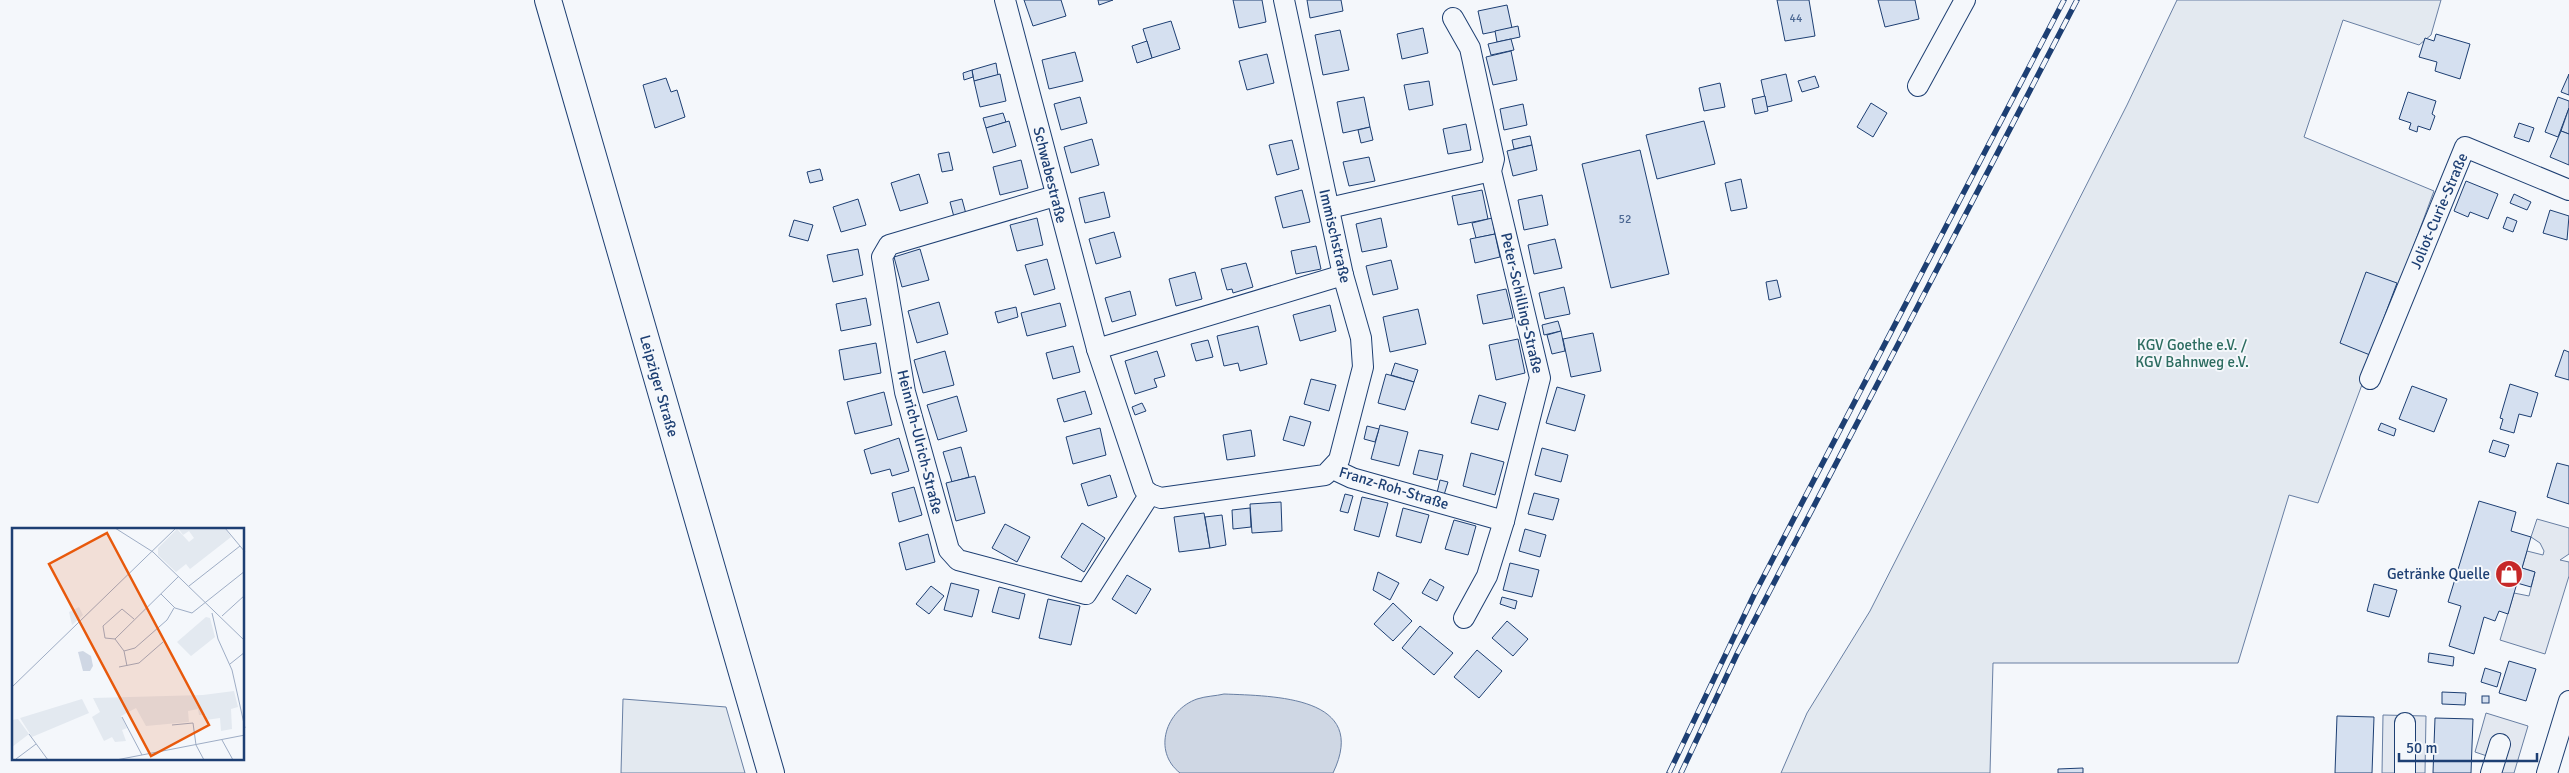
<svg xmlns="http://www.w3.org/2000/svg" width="2569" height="773" font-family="Signika,sans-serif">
<rect width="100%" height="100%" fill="#f4f7fb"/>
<g fill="#e3e9f0" stroke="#687fa3">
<polygon points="2177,0 2441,0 2431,35 2419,45 2343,20 2304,137 2434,191 2318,503 2289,495 2238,663 1993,663 1990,773 1781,773 1807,713 1870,611 2127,105"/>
<polygon points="623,699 726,707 745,773 621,773"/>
</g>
<g fill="#e3e8f0" stroke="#687fa3">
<polygon points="2537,519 2569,528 2569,554 2560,560 2569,562 2569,576 2545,654 2500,640 2514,593 2529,596 2535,572 2522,568 2527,551 2543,555 2544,551 2540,543 2531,537"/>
<polygon points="2486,713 2528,726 2514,773 2482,773 2487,756 2475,752"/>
<polygon points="2383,715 2426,716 2425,773 2382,773"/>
</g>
<path fill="#cfd7e4" stroke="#687fa3" d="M 1224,694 C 1274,696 1370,696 1333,773 L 1180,773 C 1152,751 1166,710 1197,699 C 1206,696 1216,696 1224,694 Z"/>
<g fill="#d5e0f0" stroke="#1d3f73">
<polygon points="1024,0 1061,0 1066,16 1033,26"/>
<polygon points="1098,0 1113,0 1099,5"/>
<polygon points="1233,0 1262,0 1266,22 1239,28"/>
<polygon points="1307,0 1341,0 1343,11 1310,18"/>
<polygon points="1777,0 1809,0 1815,36 1785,41"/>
<polygon points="1878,0 1915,0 1919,19 1885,27"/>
<polygon points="1507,5 1512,28 1483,34 1478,11"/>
<polygon points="1171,21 1180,49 1152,58 1143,29"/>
<polygon points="1518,26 1520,37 1497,42 1495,31"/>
<polygon points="1423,28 1428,53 1402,59 1397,34"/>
<polygon points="1340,30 1349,70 1323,75 1315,35"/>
<polygon points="2436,34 2470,44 2460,79 2435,71 2437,62 2419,57 2425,38 2434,41"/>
<polygon points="1511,39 1514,50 1491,55 1488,44"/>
<polygon points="1147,41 1152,58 1137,63 1132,46"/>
<polygon points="1511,51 1517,80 1493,85 1486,57"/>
<polygon points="1075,52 1083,81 1049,89 1042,60"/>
<polygon points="1267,54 1274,83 1247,90 1239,61"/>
<polygon points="996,63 998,75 974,81 972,70"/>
<polygon points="972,70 973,77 964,80 963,73"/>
<polygon points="1000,74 1006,101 980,107 974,81"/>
<polygon points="1786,74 1792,101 1767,107 1761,80"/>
<polygon points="2569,74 2569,95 2561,92"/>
<polygon points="1815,76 1819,87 1802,92 1798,81"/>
<polygon points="666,78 671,92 677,90 685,117 655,128 643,85"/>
<polygon points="1429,81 1433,105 1409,110 1404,85"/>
<polygon points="1720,83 1725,107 1704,111 1699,88"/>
<polygon points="2408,92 2436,101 2432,114 2435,116 2430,130 2418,126 2417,132 2409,129 2411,123 2399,119"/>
<polygon points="1765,96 1768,111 1755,114 1752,99"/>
<polygon points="1080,97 1087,123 1061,130 1054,104"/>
<polygon points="1364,97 1370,127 1343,133 1337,102"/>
<polygon points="2558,97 2569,101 2569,108 2558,137 2545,132"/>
<polygon points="1871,103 1887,113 1873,137 1857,127"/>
<polygon points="1523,104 1527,125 1504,130 1500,109"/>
<polygon points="2569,108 2569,134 2561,131"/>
<polygon points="1003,113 1006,122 986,128 983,118"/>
<polygon points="1009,121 1016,146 993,153 986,128"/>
<polygon points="1704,121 1715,164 1657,179 1646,135"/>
<polygon points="2519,123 2534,128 2529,142 2514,137"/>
<polygon points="1466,124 1471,150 1448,154 1443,129"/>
<polygon points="1370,127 1373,140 1361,143 1358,130"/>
<polygon points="2561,131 2569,134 2569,165 2550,157"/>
<polygon points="1530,136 1532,145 1514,149 1512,140"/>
<polygon points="1092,139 1099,165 1071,173 1064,147"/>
<polygon points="1292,140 1299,169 1277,175 1269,145"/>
<polygon points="1532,145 1537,170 1513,176 1507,151"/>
<polygon points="1640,150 1669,274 1611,288 1582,164"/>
<polygon points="949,152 953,170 942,172 938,154"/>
<polygon points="1369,157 1375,181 1349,186 1343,162"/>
<polygon points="1021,160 1028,188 1000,195 993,167"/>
<polygon points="820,169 823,180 810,183 807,172"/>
<polygon points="919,174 928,203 900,211 891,183"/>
<polygon points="1741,179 1747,208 1731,211 1725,183"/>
<polygon points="2466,181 2498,194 2488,219 2470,212 2468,217 2454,211"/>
<polygon points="1302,190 1310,222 1283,228 1275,197"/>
<polygon points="1482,190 1488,219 1458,225 1452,196"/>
<polygon points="1104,192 1110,217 1085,223 1079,198"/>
<polygon points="2514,194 2531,202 2527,210 2510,203"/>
<polygon points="1542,195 1548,225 1524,230 1518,200"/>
<polygon points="858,199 866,225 841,232 833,207"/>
<polygon points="962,199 966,214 954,217 950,202"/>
<polygon points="2550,210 2569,216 2567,240 2543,233"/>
<polygon points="2507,217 2517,221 2513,232 2503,228"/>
<polygon points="1037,218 1043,245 1017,251 1010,225"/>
<polygon points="1381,218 1387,247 1362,252 1356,224"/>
<polygon points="1492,218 1495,234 1476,238 1472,223"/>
<polygon points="794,220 813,225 808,241 789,236"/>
<polygon points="1114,232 1121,257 1096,264 1089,239"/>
<polygon points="1495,234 1500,257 1475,263 1470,239"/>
<polygon points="1555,239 1562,268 1534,274 1528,245"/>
<polygon points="1316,246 1321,269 1296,274 1291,251"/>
<polygon points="858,249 863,275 833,282 827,255"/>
<polygon points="920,249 929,280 902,287 894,257"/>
<polygon points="1047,259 1055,289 1034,295 1025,265"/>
<polygon points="1391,260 1398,289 1373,295 1366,266"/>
<polygon points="1246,263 1253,287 1233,293 1232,289 1227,290 1221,269"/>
<polygon points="1195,272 1202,299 1176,306 1169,279"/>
<polygon points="2366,272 2397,283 2370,355 2340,343"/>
<polygon points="1777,280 1781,297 1769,300 1766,282"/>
<polygon points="1564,287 1570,314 1545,319 1539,293"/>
<polygon points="1506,289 1513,318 1483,324 1477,295"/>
<polygon points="1130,291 1136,315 1112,322 1105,298"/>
<polygon points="866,298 871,325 841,331 836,304"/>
<polygon points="939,302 948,334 917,343 908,311"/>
<polygon points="1060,303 1066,326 1027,336 1021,313"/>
<polygon points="1330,305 1336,331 1300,341 1293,315"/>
<polygon points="1016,307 1018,317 998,323 995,312"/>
<polygon points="1418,309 1426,344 1390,352 1383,317"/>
<polygon points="1558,321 1561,331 1544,335 1542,325"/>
<polygon points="1258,326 1267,364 1240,371 1238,363 1224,366 1217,336"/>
<polygon points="1561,331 1565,351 1552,354 1547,335"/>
<polygon points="1593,333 1601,371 1571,377 1563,339"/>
<polygon points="1518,339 1525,373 1496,380 1489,345"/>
<polygon points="1208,340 1213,357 1196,361 1191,344"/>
<polygon points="876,343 881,373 844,380 839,350"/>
<polygon points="1073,346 1080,372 1053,379 1046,353"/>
<polygon points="2564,350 2569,352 2569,380 2555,376"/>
<polygon points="945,351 954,385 923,393 914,360"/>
<polygon points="1157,351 1165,376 1154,379 1157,387 1135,394 1125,361"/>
<polygon points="1395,363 1418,370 1414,382 1391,375"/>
<polygon points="1386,374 1414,382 1405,410 1378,403"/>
<polygon points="1311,379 1336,385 1329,411 1304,404"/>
<polygon points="2510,384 2538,393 2531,417 2519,414 2514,433 2500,429 2503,419 2500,418"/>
<polygon points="2412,386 2447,399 2434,432 2399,419"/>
<polygon points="1557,387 1585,395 1575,431 1546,423"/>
<polygon points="1085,391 1092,414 1064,422 1057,399"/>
<polygon points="884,392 892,425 855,434 847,402"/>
<polygon points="1479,395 1506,403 1498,430 1471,423"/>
<polygon points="957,396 967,431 938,440 927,405"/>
<polygon points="1142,403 1146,411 1135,415 1132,407"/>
<polygon points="1290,416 1311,422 1304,446 1283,440"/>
<polygon points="2381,423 2396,429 2394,436 2378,430"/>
<polygon points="1380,425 1408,432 1399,466 1371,459"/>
<polygon points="1367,426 1379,429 1375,442 1364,439"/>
<polygon points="1100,428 1106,455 1073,464 1066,437"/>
<polygon points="1251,430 1255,456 1227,460 1223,435"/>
<polygon points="899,438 909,471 892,476 890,469 871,474 864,450"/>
<polygon points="2493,440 2509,445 2505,457 2489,452"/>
<polygon points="961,447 969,477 952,482 943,452"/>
<polygon points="1542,448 1568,455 1561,482 1535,475"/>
<polygon points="1419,450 1443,455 1437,480 1413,474"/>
<polygon points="1471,453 1504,462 1495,495 1463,486"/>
<polygon points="2557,463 2569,466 2569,504 2547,497"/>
<polygon points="1110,475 1117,497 1088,506 1081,484"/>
<polygon points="975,476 985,513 956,521 946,483"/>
<polygon points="1440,480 1448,482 1444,495 1437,493"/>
<polygon points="914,487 922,515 899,522 892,493"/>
<polygon points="1534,493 1559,499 1553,520 1528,514"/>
<polygon points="1345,494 1353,496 1348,513 1340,511"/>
<polygon points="1362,497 1388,503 1379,537 1354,530"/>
<polygon points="2479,501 2516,512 2511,531 2531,537 2522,568 2535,572 2531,587 2517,583 2508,614 2499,611 2495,621 2484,617 2474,654 2449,646 2461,606 2448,602"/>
<polygon points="1281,502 1282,531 1252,533 1250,504"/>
<polygon points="1250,508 1251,527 1233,529 1232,510"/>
<polygon points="1403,508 1429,515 1421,543 1396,536"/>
<polygon points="1204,513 1210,548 1179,552 1174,517"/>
<polygon points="1222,515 1226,545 1210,548 1205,517"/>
<polygon points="1454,520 1476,526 1468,555 1445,549"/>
<polygon points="1082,523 1105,538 1084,572 1061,557"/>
<polygon points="1005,524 1030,537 1017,562 992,548"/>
<polygon points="1525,529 1546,535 1540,557 1519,551"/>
<polygon points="928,534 935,562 906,570 899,543"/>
<polygon points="1510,563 1539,570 1532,597 1503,590"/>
<polygon points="1378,572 1399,583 1390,600 1373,590"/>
<polygon points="1127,575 1151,589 1136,614 1112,599"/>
<polygon points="1430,579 1444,587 1437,601 1422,593"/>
<polygon points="951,583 979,590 972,617 944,610"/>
<polygon points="2374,584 2397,590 2389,617 2367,611"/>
<polygon points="931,586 944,596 929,614 916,604"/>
<polygon points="999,587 1025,594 1019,619 992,612"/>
<polygon points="1502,597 1517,601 1515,609 1500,604"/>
<polygon points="1048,599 1080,606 1071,645 1039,638"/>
<polygon points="1393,603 1412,621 1393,641 1374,624"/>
<polygon points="1507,621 1528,639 1513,656 1492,638"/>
<polygon points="1420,626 1453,653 1434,675 1402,648"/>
<polygon points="1477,650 1502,671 1479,698 1454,677"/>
<polygon points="2429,653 2454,657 2453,666 2428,662"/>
<polygon points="2509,661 2536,669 2526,701 2499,693"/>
<polygon points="2485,668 2501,673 2497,687 2481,682"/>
<polygon points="2442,692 2466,693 2465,705 2442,704"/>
<rect x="2482" y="696" width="7" height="7"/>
<polygon points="2337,716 2374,717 2372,773 2335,773"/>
<polygon points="2435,718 2473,719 2471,773 2433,773"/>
<polygon points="2083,768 2083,773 2058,773 2058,769"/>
</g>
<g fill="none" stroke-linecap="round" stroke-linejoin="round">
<g stroke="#1d3f73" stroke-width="22">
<g id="minor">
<polyline points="1005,0 1097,349 1144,489 1150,494 1161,498 1325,475 1339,460 1363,367 1361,338 1343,275 1284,0"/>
<polyline points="1453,18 1470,48 1494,159 1491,171 1540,378 1504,521 1487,576 1464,618"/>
<polyline points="1918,86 1965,0"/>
<polyline points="1055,196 889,245 882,257 905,392 949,550 958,560 1086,594 1150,494"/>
<polyline points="1329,208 1491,171"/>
<polyline points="1097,349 1343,275"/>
<polyline points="2370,379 2465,147 2569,190"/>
<polyline points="1333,469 1352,478 1504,521"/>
<polyline points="2405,723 2405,773"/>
<polyline points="2491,773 2500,744"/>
<polyline points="2547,773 2569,701"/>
</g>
</g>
<g stroke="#1d3f73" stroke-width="28">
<polyline id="major" points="548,0 771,773"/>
</g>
<use href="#minor" stroke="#f4f7fb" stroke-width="20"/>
<use href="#major" stroke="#f4f7fb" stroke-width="26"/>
<g stroke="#1d3f73" stroke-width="5.5">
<g id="rail">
<polyline points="1669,773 1754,595 2064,0"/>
<polyline points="1681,773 1737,654 2077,0"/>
</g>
</g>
<use href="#rail" stroke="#f4f7fb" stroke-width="4" stroke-dasharray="11" stroke-linecap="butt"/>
</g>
<defs>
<g id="shop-disc" transform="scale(1.4375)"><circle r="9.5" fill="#c62828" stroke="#f4f7fb"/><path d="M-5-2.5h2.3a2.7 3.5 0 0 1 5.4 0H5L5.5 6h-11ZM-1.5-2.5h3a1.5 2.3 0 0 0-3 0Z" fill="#fff"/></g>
</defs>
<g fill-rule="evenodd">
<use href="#shop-disc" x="2509" y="574"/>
</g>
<g text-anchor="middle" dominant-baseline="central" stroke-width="4" stroke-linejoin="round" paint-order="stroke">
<g font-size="12" fill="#4b6792">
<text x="1796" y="18">44</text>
<text x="1625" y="219">52</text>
</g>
<g font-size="15" fill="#1d3f73" stroke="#f4f7fb">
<text transform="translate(1050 175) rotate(76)">Schwabestraße</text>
<text transform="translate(2439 211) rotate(-67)">Joliot-Curie-Straße</text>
<text transform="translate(1335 236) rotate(77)">Immischstraße</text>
<text transform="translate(1522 303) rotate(77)">Peter-Schilling-Straße</text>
<text transform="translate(659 386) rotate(74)">Leipziger Straße</text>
<text transform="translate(920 442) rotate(76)">Heinrich-Ulrich-Straße</text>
<text transform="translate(1394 488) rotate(17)">Franz-Roh-Straße</text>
</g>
<g font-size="15" fill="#2c6c60" stroke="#f4f7fb">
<text x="2192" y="345">KGV Goethe e.V. /<tspan x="2192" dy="17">KGV Bahnweg e.V.</tspan></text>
</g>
<g font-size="15" fill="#1d3f73" stroke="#f4f7fb" text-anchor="end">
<text x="2490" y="574">Getränke Quelle</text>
</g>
</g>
<g transform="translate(12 528)">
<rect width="232" height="232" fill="#f4f7fb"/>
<path d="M 166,0 L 213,0 L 219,9 L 178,41 L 174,36 L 164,44 L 146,27 L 146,20 L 165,1 L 177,14 L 182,10 L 177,3 L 171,7 ZM 67,79 L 71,87 L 60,97 L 57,84 ZM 194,89 L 198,90 L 203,109 L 179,128 L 165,114 ZM 222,163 L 226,179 L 219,181 L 220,201 L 209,203 L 208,190 L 194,192 L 194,187 L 187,187 L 186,181 L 176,183 L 177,194 L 134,198 L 124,180 L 109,188 L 115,200 L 110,202 L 114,213 L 103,214 L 100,209 L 92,213 L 80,189 L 88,184 L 81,170 L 191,167 ZM 70,171 L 77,185 L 20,209 L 8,190 ZM 6,191 L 17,206 L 0,219 L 0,192 Z" fill="#e3e9f0"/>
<path d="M 71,123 L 79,128 L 81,138 L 78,143 L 71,143 L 66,124 Z" fill="#cfd7e4"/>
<path fill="none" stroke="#9eadc5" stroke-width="1" d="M 103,0 L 141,24 L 233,113M 213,0 L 233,24M 177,58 L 228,18M 149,66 L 163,80 L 180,85 L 233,43M 200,85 L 206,111 L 220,142 L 233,200M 210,88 L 233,67M 103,111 L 167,48M 103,111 L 93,110 L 91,98 L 110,81 L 122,91M 103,111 L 112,123 L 115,138M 112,123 L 123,120 L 155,92 L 162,80M 218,136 L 233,124M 107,139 L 127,135 L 151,114M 0,159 L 164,0M 110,189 L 130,227M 160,197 L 181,195 L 184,217 L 192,232M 17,206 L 36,232M 210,212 L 221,232M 4,231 L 24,216M 104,232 L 233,207"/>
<path fill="#e8590c" fill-opacity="0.15" stroke="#e8590c" stroke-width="2.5" d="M 95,5 L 197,197 L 139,228 L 37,36 Z"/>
<rect width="232" height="232" fill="none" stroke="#1d3f73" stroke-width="2.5"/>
</g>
<path d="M2399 753v8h138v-8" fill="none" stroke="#1d3f73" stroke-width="2.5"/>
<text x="2406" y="753" font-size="15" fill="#1d3f73" stroke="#f4f7fb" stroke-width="4" paint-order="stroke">50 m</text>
</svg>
